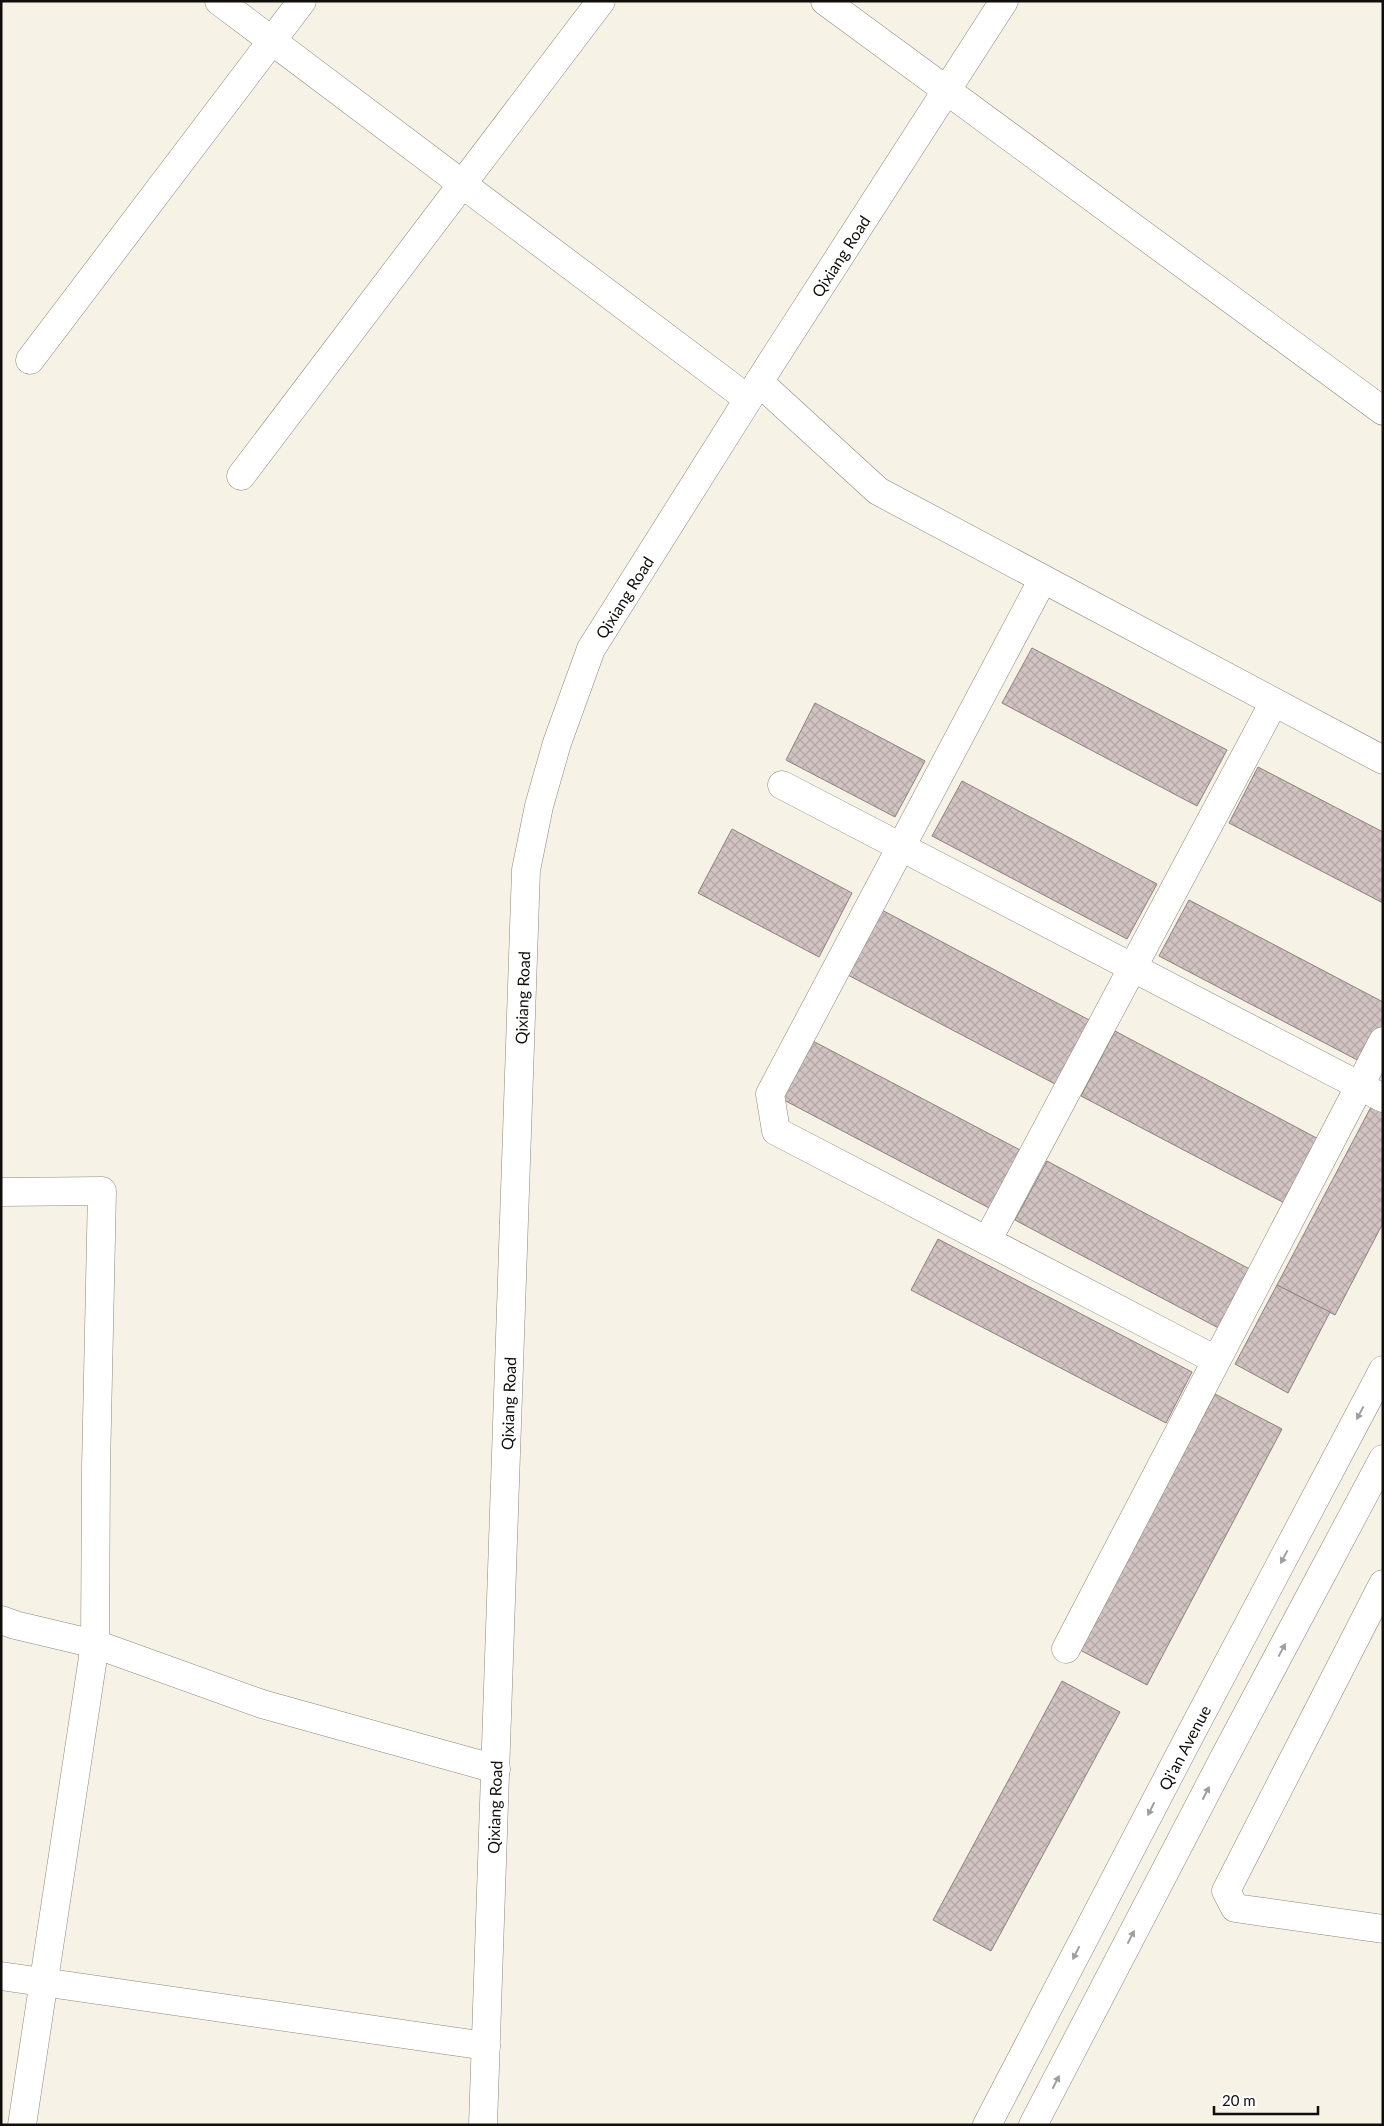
<svg xmlns="http://www.w3.org/2000/svg" width="1384" height="2126" font-family="Lato,sans-serif">
<defs>
<pattern id="building-cross-hatch" width="8" height="8" patternUnits="userSpaceOnUse" patternTransform="scale(1.25)"><rect width="8" height="8" fill="#d1c3c2"/><path d="M0 0l8 8M0 8l8-8" fill="none" stroke="#b2a6a5"/></pattern>
</defs>
<rect width="100%" height="100%" fill="#f6f2e6"/>
<g fill="url(#building-cross-hatch)" stroke="#8e8281">
<polygon points="1032,648 1227,750 1197,806 1002,703"/>
<polygon points="815,703 925,761 895,817 786,760"/>
<polygon points="1258,767 1383,832 1383,903 1229,823"/>
<polygon points="962,781 1157,884 1127,939 932,836"/>
<polygon points="732,829 852,893 819,957 698,893"/>
<polygon points="1189,900 1383,1002 1383,1025 1363,1063 1159,956"/>
<polygon points="880,909 1091,1021 1057,1085 846,974"/>
<polygon points="1115,1031 1326,1143 1292,1207 1081,1096"/>
<polygon points="811,1040 1022,1151 991,1209 780,1098"/>
<polygon points="1371,1107 1383,1113 1383,1223 1335,1315 1277,1285"/>
<polygon points="1047,1161 1257,1273 1226,1332 1015,1220"/>
<polygon points="938,1239 1192,1372 1166,1423 911,1290"/>
<polygon points="1277,1285 1330,1312 1288,1393 1235,1364"/>
<polygon points="1215,1394 1282,1429 1147,1685 1080,1650"/>
<polygon points="1062,1681 1120,1712 991,1951 933,1920"/>
</g>
<g fill="none" stroke-linecap="round" stroke-linejoin="round">
<g stroke="#8c887e" stroke-width="29">
<g id="minor">
<polyline points="219,1 748,399"/>
<polyline points="825,1 1383,411"/>
<polyline points="30,360 302,1"/>
<polyline points="759,382 878,491 1383,760"/>
<polyline points="241,476 601,1"/>
<polyline points="1043,579 770,1094 776,1131 1216,1360"/>
<polyline points="782,785 1383,1098"/>
<polyline points="1,1192 102,1191 96,1468 95,1644 22,2125"/>
<polyline points="987,1241 1274,702"/>
<polyline points="1383,1584 1226,1891 1235,1908 1383,1929"/>
<polyline points="1,1620 15,1625 95,1644 262,1704 496,1769"/>
<polyline points="1066,1649 1383,1041"/>
<polyline points="1,1976 486,2046"/>
<path id="s1" d="M 483,2125 L 526,870 L 539,806 L 557,743 L 591,649 L 771,363 L 1004,1"/>
<path id="s2" d="M 987,2125 L 1188,1739 L 1383,1370"/>
<polyline points="1033,2125 1224,1758 1383,1459"/>
</g>
</g>
<use href="#minor" stroke="#fff" stroke-width="28"/>
</g>
<defs><path id="oneway-solid" d="M-6-.8H1V-3.2L6.5 0L1 3.2V.8H-6Z" transform="scale(1.25)"/></defs>
<g fill="#9f9f9d">
<use href="#oneway-solid" transform="translate(1360 1413) rotate(118)"/>
<use href="#oneway-solid" transform="translate(1284 1557) rotate(118)"/>
<use href="#oneway-solid" transform="translate(1282 1650) rotate(-62)"/>
<use href="#oneway-solid" transform="translate(1206 1793) rotate(-63)"/>
<use href="#oneway-solid" transform="translate(1151 1809) rotate(117)"/>
<use href="#oneway-solid" transform="translate(1131 1937) rotate(-63)"/>
<use href="#oneway-solid" transform="translate(1076 1953) rotate(117)"/>
<use href="#oneway-solid" transform="translate(1056 2082) rotate(-63)"/>
</g>
<g text-anchor="middle" dominant-baseline="central" stroke-width="5" stroke-linejoin="round" paint-order="stroke">
<g font-size="16" fill="#100e0b" stroke="#fff">
<text stroke="none"><textPath href="#s1" startOffset="1952">Qixiang Road</textPath></text>
<text stroke="none"><textPath href="#s1" startOffset="1548">Qixiang Road</textPath></text>
<text stroke="none"><textPath href="#s1" startOffset="1128">Qixiang Road</textPath></text>
<text stroke="none"><textPath href="#s1" startOffset="722">Qixiang Road</textPath></text>
<text stroke="none"><textPath href="#s2" startOffset="426">Qi'an Avenue</textPath></text>
<text stroke="none"><textPath href="#s1" startOffset="318">Qixiang Road</textPath></text>
</g>
</g>
<rect width="1384" height="2126" fill="none" stroke="#100e0b" stroke-width="5"/>
<path d="M1214 2106v8h104v-8" fill="none" stroke="#100e0b" stroke-width="2.5"/>
<text x="1222" y="2106" font-size="15" fill="#100e0b" stroke="#ffffff" stroke-width="4" paint-order="stroke">20 m</text>
</svg>
